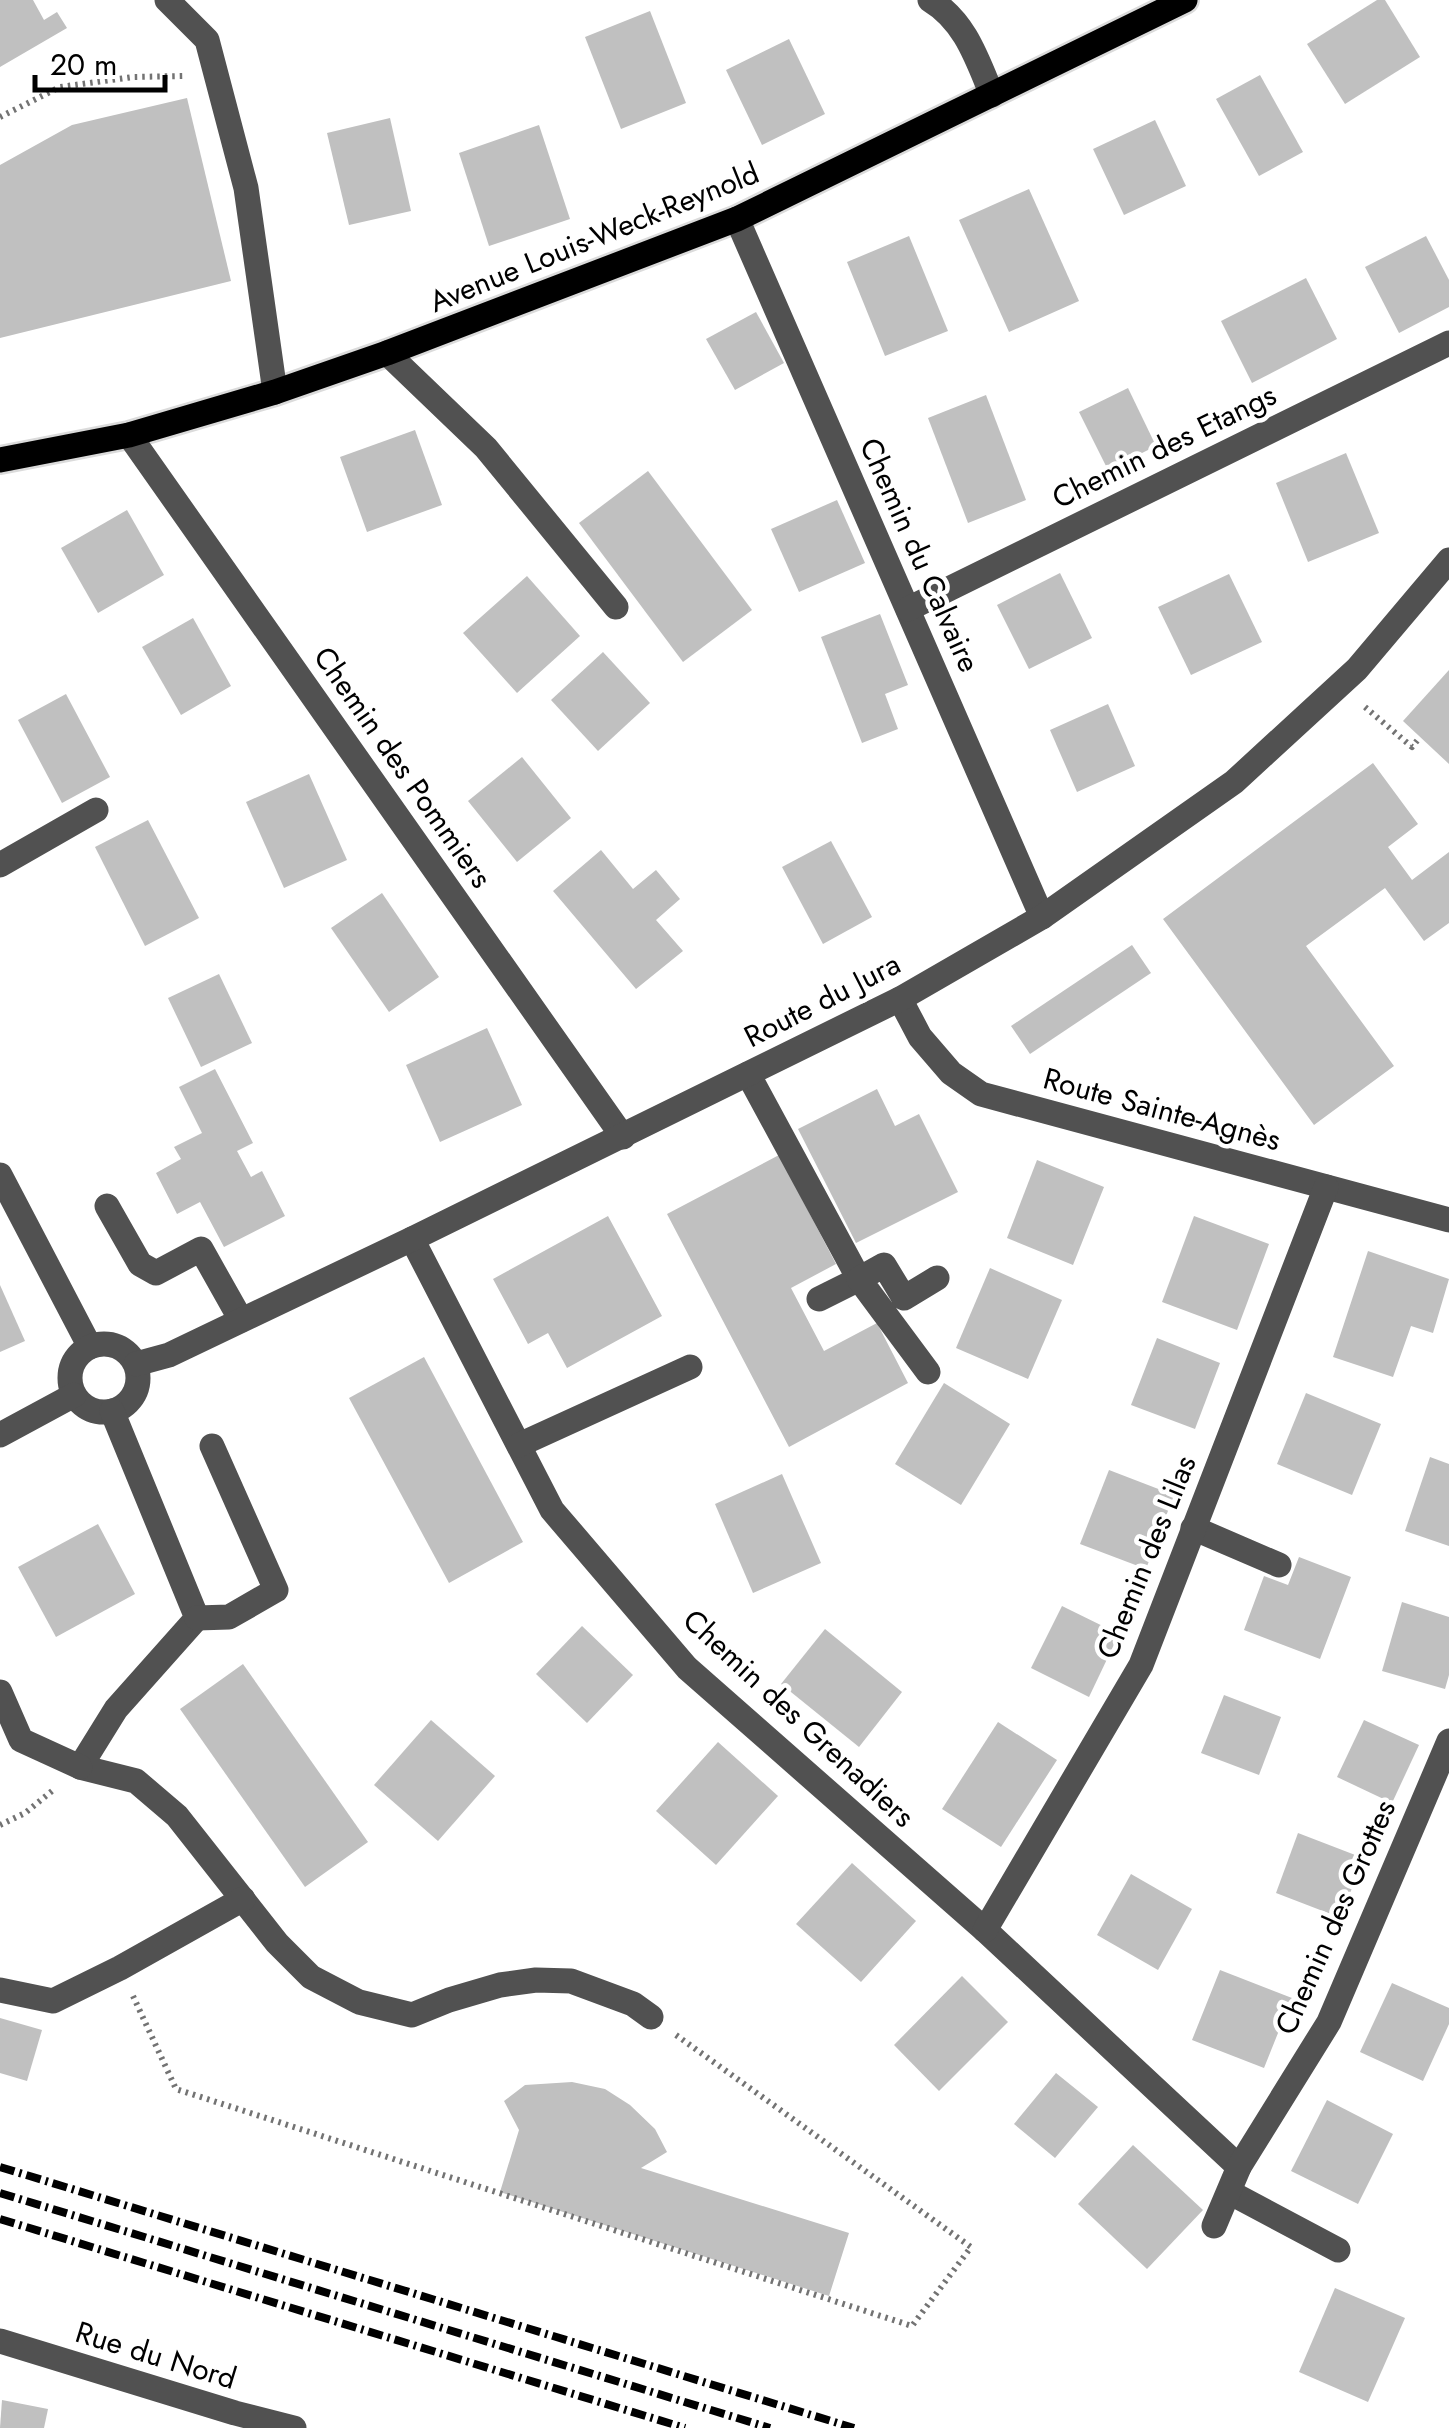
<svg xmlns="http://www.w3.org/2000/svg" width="1449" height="2428" font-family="Jost,sans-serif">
<rect width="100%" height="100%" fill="#fff"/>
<g fill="#c0c0c0">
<polygon points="0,0 33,0 44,20 57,12 67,28 0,67"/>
<polygon points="1377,0 1385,0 1420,57 1345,104 1307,44"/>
<polygon points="650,11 686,103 621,129 585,37"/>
<polygon points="789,39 825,114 762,145 726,70"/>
<polygon points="1260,75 1303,152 1259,176 1216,99"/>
<polygon points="187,98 231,281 0,338 0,165 72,125"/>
<polygon points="390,118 411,211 349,225 327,133"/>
<polygon points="1155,120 1186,186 1124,215 1093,149"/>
<polygon points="539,125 570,219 489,246 459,153"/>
<polygon points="1029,189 1079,301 1009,332 959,220"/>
<polygon points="909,236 948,331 885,356 847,262"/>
<polygon points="1426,236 1449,280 1449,307 1399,333 1365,267"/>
<polygon points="1306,278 1337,339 1252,383 1221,321"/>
<polygon points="756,312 784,363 735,390 706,339"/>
<polygon points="1128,388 1156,446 1108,470 1079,412"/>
<polygon points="986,395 1026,500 968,523 928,418"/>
<polygon points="415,430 442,505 367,532 340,457"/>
<polygon points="1346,453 1379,533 1308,562 1276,483"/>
<polygon points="648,471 752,610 683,662 579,523"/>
<polygon points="837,500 865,563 799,592 771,529"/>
<polygon points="127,510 164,575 98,613 61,548"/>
<polygon points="1060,573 1092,638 1029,669 997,605"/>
<polygon points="1229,574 1262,642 1191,675 1158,607"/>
<polygon points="527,576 580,636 517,693 463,633"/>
<polygon points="880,614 908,685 885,694 898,729 862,743 821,637"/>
<polygon points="193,618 231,686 181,715 142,647"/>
<polygon points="603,652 650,703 598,751 551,700"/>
<polygon points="1449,670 1449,764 1403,721"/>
<polygon points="66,694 110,777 62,803 18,720"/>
<polygon points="1108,704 1135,766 1077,792 1050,730"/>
<polygon points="522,757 571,818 517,862 468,801"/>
<polygon points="1373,763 1418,824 1388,847 1412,880 1449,852 1449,923 1424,941 1385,888 1306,946 1394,1066 1314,1125 1163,919"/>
<polygon points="309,774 347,860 284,888 246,802"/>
<polygon points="148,820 199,918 145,946 95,847"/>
<polygon points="831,841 872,917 823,944 782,867"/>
<polygon points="601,850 633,889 656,870 680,899 656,920 683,951 636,989 553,891"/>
<polygon points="382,893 439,977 389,1012 331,928"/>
<polygon points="1132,945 1151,973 1030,1054 1011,1026"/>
<polygon points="219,974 252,1043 201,1067 168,998"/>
<polygon points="487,1028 522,1105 440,1142 406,1065"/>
<polygon points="215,1069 253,1143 237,1151 251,1177 262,1171 285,1216 224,1247 200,1202 177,1214 156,1173 181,1159 174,1147 202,1133 179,1087"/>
<polygon points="877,1089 895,1126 919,1114 958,1192 856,1243 798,1129"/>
<polygon points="779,1155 836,1264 791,1288 824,1351 877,1323 908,1383 789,1447 667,1214"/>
<polygon points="1037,1160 1104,1187 1073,1265 1007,1238"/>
<polygon points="608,1216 662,1316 567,1368 548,1333 528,1344 493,1279"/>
<polygon points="1194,1216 1269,1244 1237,1330 1162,1302"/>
<polygon points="1368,1251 1449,1279 1433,1333 1411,1326 1393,1377 1333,1357"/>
<polygon points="990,1268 1062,1300 1028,1379 956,1348"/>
<polygon points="0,1285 25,1341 0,1352"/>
<polygon points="1157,1338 1220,1363 1195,1429 1131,1405"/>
<polygon points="424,1357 523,1542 449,1583 349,1398"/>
<polygon points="944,1383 1010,1424 961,1505 895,1464"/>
<polygon points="1306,1393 1381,1424 1352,1495 1277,1464"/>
<polygon points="1430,1457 1449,1464 1449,1546 1405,1531"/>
<polygon points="1109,1470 1174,1495 1146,1569 1080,1544"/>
<polygon points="782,1474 821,1563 753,1593 715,1504"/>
<polygon points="98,1524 135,1594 56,1637 18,1567"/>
<polygon points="1299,1557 1351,1577 1320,1659 1244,1630 1264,1576 1288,1585"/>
<polygon points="1402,1602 1449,1617 1449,1675 1445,1689 1382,1671"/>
<polygon points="1062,1606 1119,1634 1089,1697 1031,1668"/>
<polygon points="582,1626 633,1675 587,1723 536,1674"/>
<polygon points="825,1629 902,1692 859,1747 781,1684"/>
<polygon points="243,1664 368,1842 305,1887 180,1709"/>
<polygon points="1224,1695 1281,1717 1259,1775 1201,1753"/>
<polygon points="431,1720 495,1776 438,1841 374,1785"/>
<polygon points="1364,1720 1419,1745 1392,1803 1337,1777"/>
<polygon points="998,1722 1057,1760 1001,1847 942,1809"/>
<polygon points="718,1742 778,1796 716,1865 656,1811"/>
<polygon points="1298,1833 1363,1858 1341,1918 1276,1893"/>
<polygon points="852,1863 916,1921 861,1982 796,1924"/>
<polygon points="1131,1874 1192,1909 1158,1970 1097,1935"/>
<polygon points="1220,1970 1292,1998 1264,2068 1192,2040"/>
<polygon points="962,1976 1008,2022 939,2091 894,2045"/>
<polygon points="1392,1983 1449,2008 1449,2024 1423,2081 1360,2052"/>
<polygon points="0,2018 42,2030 27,2081 0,2073"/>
<polygon points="1056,2073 1098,2107 1055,2158 1014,2124"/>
<polygon points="572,2082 605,2089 630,2105 655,2129 667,2152 641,2168 849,2233 829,2296 500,2192 519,2130 504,2101 525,2085"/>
<polygon points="1327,2100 1393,2134 1358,2204 1291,2171"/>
<polygon points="1133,2145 1203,2210 1147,2269 1078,2204"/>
<polygon points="1335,2288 1405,2318 1368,2402 1299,2372"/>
<polygon points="2,2400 48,2409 44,2428 0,2428"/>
</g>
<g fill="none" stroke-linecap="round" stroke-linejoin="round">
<g stroke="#dbdbdb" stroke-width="30">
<polyline id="major" points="0,460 129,435 275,392 387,353 737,219 1185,0"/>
</g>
<g stroke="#737373" stroke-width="6" stroke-dasharray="2.5 5" stroke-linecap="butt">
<polyline points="0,117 60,87 133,77 183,76"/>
<polyline points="1365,707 1412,747 1420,737"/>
<polyline points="0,1825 25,1813 52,1791"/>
<polyline points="133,1996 176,2089 912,2326 971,2247 676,2035"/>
</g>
<g stroke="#515151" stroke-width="25">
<polyline points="167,0 207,40 246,188 275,392"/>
<path d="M 930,0 C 965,21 977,59 992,95"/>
<polyline points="737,219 1042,917"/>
<polyline points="387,353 486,448 616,607"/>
<polyline points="129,435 623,1137"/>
<polyline points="908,609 1449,343"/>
<polyline points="0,865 96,810"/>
<polyline points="900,999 920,1037 951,1073 981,1094 1449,1220"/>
<polyline points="748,1074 859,1279 819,1299"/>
<polyline points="0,1175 90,1347"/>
<polyline points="107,1206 140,1264 156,1273 201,1249 241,1320"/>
<polyline points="412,1239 552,1510 687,1668 985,1930 1239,2167"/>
<circle cx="104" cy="1378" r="34"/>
<polyline points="136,1364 169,1355 412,1239 900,999 1042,917 1234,782 1357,669 1449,560"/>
<polyline points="928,1372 859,1279 884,1265 904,1298 937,1278"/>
<polyline points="112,1411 197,1618 116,1709 80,1767 136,1781 177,1816 277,1943 311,1977 359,2002 412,2015 449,2000 500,1985 536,1980 571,1981 633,2004 651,2017"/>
<polyline points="0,1435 74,1395"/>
<polyline points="519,1445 690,1367"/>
<polyline points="1193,1528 1279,1565"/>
<polyline points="197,1618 229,1617 276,1590 212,1446"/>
<polyline points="0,1692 21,1740 80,1767"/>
<polyline points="985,1930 1141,1665 1326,1187"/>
<polyline points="0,1990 53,2001 120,1968 243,1899"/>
<polyline points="1229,2192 1338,2250"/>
<polyline points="1214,2226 1239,2167 1329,2022 1449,1741"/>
<polyline points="0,2341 235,2413 294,2428"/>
</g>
<use href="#major" stroke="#000" stroke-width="25"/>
<g stroke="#000" stroke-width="8" stroke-dasharray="15 5 2.5 5" stroke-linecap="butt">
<polyline points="0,2167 854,2428"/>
<polyline points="0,2193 770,2428"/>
<polyline points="0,2219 685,2428"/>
</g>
</g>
<g text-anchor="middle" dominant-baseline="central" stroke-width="9" stroke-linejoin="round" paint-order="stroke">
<g font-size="30" fill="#000" stroke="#fff">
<text transform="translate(594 237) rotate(-22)">Avenue Louis-Weck-Reynold</text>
<text transform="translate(1164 446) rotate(-26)">Chemin des Etangs</text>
<text transform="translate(920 555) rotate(66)">Chemin du Calvaire</text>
<text transform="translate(403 767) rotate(55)">Chemin des Pommiers</text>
<text transform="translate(822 1000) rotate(-27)">Route du Jura</text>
<text transform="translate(1162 1109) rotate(15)">Route Sainte-Agnès</text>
<text transform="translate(1146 1557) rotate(-68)">Chemin des Lilas</text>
<text transform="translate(799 1718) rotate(43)">Chemin des Grenadiers</text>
<text transform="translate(1335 1917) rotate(-66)">Chemin des Grottes</text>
<text transform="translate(156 2355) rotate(17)">Rue du Nord</text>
</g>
</g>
<path d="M35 75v15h130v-15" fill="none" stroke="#000000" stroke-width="5"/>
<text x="50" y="75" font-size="30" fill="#000000" stroke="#ffffff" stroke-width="8" paint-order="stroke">20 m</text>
</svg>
